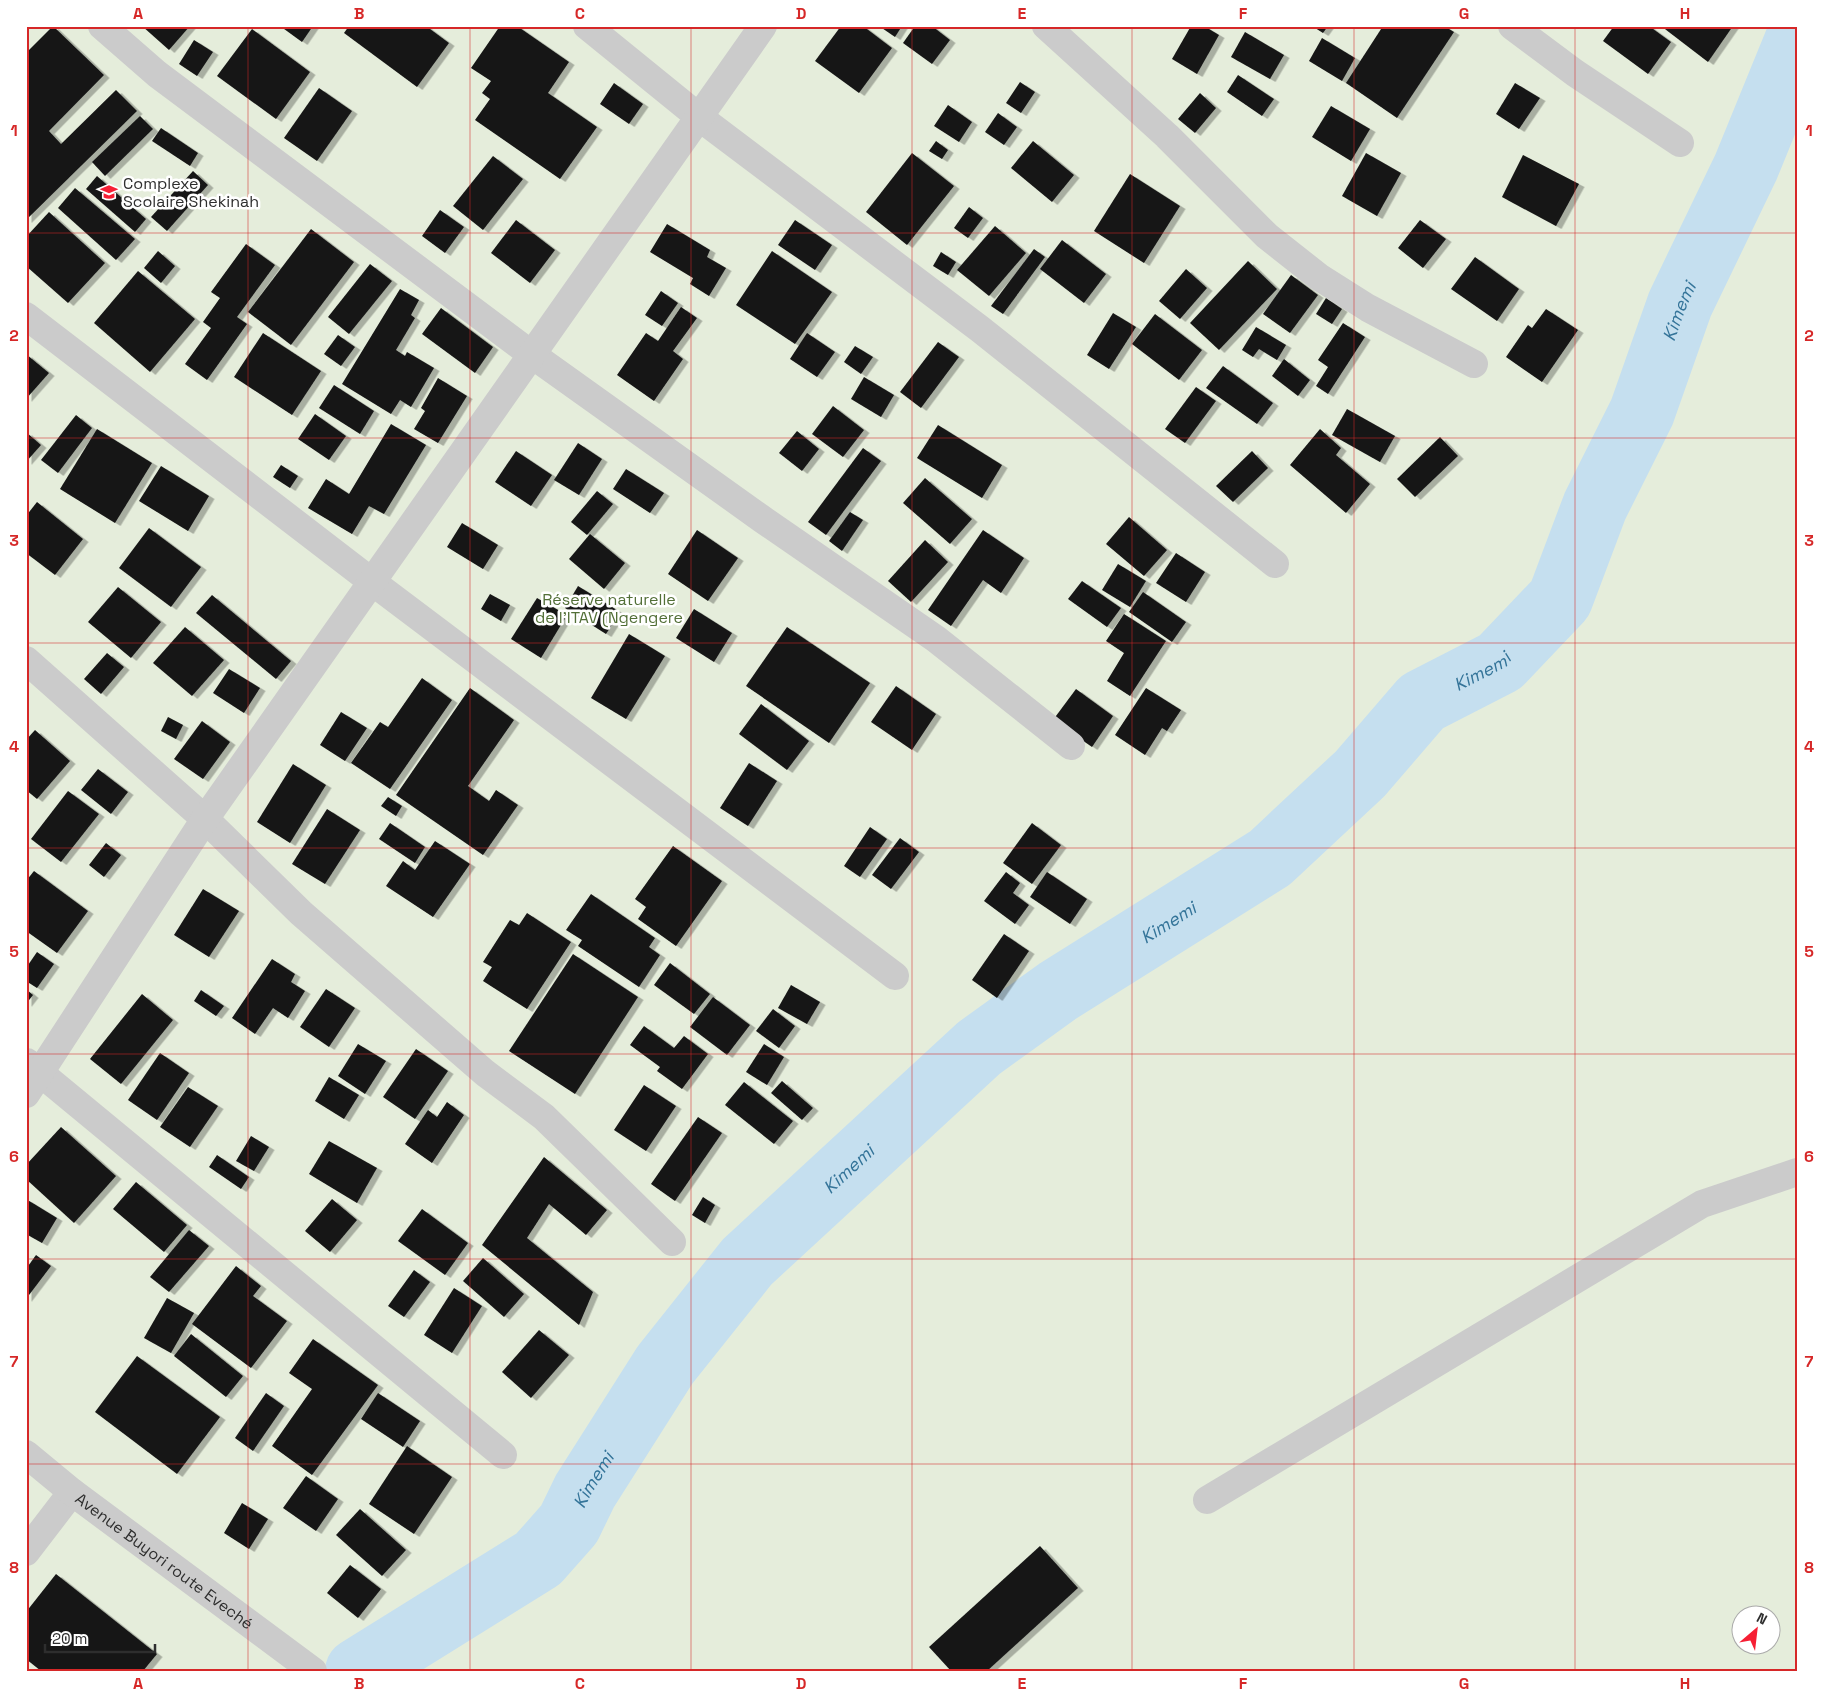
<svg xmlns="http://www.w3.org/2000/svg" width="1823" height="1697" font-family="'Space Grotesk',sans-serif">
<defs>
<filter id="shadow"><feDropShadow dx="5.5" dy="3" stdDeviation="0" flood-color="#0004"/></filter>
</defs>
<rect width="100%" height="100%" fill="#fff"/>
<path fill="#e5eddb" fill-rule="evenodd" d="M 26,26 L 1797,26 L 1797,1671 L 26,1671 ZM 1740,1614 L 1770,1614 L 1770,1644 L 1740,1644 Z"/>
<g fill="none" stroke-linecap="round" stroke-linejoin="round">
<path stroke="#c5dfef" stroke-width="66" id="s1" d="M 358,1671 L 538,1559 L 569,1524 L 585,1491 L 665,1365 L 747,1262 L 979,1048 L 1058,991 L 1270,858 L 1360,774 L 1422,702 L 1500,662 L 1560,599 L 1595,506 L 1642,412 L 1680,304 L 1746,167 L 1797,42"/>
</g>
<g fill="#151515" filter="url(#shadow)">
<polygon points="53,26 104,75 49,131 61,144 116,90 137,111 26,220 26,53"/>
<polygon points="142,26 190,26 169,50"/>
<polygon points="280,26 313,26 302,42"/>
<polygon points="349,26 426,26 449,43 417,87 344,33"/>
<polygon points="500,26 517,26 569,62 548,93 597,127 560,179 475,120 490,99 482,93 491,81 471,68"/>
<polygon points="841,26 863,26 892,48 859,93 815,61"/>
<polygon points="879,26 902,26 895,37"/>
<polygon points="915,26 932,26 950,40 932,64 903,43"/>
<polygon points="1191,26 1204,26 1219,35 1197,74 1172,59"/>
<polygon points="1312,26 1328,26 1323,33"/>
<polygon points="1383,26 1444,26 1454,32 1397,118 1346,83"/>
<polygon points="1614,26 1649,26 1671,42 1648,74 1603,41"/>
<polygon points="1661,26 1733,26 1708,62"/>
<polygon points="252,29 310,72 276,119 217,76"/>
<polygon points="1245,32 1284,55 1270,79 1231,57"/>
<polygon points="1322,38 1355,58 1342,81 1309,61"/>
<polygon points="194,40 213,52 197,76 179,64"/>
<polygon points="1238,75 1274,99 1262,116 1227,92"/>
<polygon points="1020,82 1035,92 1021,113 1006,103"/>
<polygon points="614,83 643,104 629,124 600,104"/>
<polygon points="1515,83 1540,98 1519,129 1496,114"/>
<polygon points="319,88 352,111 317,161 284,138"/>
<polygon points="1200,93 1216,108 1195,133 1178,119"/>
<polygon points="948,105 972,122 959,142 934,126"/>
<polygon points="1331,106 1370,129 1351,161 1312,137"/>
<polygon points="998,113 1017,127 1004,145 985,132"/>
<polygon points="140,116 153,129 105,176 92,162"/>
<polygon points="161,128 198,153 190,166 152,141"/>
<polygon points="936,141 948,150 942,159 929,151"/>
<polygon points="1033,141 1074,175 1052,202 1011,168"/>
<polygon points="912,153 954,186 907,245 866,212"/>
<polygon points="1366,153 1401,173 1377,216 1342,196"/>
<polygon points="1523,155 1579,184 1556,226 1502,197"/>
<polygon points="493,156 523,179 483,230 453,206"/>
<polygon points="193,171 208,185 167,231 151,217"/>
<polygon points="1130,174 1180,206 1144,263 1094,231"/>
<polygon points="97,176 146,219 135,232 86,189"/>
<polygon points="75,188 135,239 116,260 58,208"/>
<polygon points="969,207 983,218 968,238 954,228"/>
<polygon points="440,210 464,227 445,253 422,236"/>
<polygon points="49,212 105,263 68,303 26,266 26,237"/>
<polygon points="516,220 555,250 530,283 491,253"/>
<polygon points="795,220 832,245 815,270 778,245"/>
<polygon points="1420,220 1446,239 1423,268 1398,248"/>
<polygon points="667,224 710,250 707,257 726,268 709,296 690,284 693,278 650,252"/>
<polygon points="995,226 1026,253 989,296 957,270"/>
<polygon points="311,229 354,262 291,345 248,312"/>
<polygon points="1062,240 1106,274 1084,303 1040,269"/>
<polygon points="246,244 275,265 237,317 247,324 207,380 185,364 211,328 203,322 220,298 211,292"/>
<polygon points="1034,249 1045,257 1003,314 991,306"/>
<polygon points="158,251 175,266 161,283 144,268"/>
<polygon points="772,251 832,292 795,344 736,305"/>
<polygon points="941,252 956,262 948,275 933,266"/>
<polygon points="1475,257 1519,289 1497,321 1451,289"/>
<polygon points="1248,261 1277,289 1219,350 1190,323"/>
<polygon points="370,264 392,281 349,334 328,317"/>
<polygon points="1186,269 1207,288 1180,319 1159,301"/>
<polygon points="138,271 195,319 150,372 94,323"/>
<polygon points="1291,275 1318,295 1290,333 1263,314"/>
<polygon points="400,289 419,300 411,315 415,318 396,350 405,356 407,352 434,368 411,407 400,400 391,414 342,384"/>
<polygon points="661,291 678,303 662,326 645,315"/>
<polygon points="1326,298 1342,309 1332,324 1316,314"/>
<polygon points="681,307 697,318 673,351 683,359 654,401 617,375 646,333 658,341"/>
<polygon points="441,308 493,347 475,373 422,334"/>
<polygon points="1546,309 1578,330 1542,382 1506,357 1528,325 1532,328"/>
<polygon points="1113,313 1136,327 1109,369 1087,355"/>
<polygon points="1155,314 1202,350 1179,380 1132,344"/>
<polygon points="1343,323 1365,337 1328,394 1316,386 1328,367 1318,360"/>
<polygon points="1256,327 1286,345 1277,360 1259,349 1253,357 1242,350"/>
<polygon points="263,333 321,371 292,415 234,377"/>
<polygon points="807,333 835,352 817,377 790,359"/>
<polygon points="338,335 355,347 341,366 324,354"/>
<polygon points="938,342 959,357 921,408 900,392"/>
<polygon points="855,346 873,357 861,374 844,362"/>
<polygon points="26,354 49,373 26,399"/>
<polygon points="1284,359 1310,380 1298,396 1272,376"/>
<polygon points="1223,366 1273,403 1257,424 1206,388"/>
<polygon points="864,377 894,395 881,417 851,399"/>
<polygon points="438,378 467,396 438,443 414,429 425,411 421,408"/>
<polygon points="334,385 374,411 360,434 319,408"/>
<polygon points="1196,387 1216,401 1185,443 1165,429"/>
<polygon points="833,406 864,430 843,457 812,434"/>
<polygon points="1347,409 1395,436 1380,462 1332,435"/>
<polygon points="315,414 346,436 329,460 298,439"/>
<polygon points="76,415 92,428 58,473 41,460"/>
<polygon points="391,424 426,445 384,514 369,506 352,534 308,508 326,479 349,494"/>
<polygon points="938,425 1002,465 982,498 917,458"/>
<polygon points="97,429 152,463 115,523 60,489"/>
<polygon points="1320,429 1341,448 1336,455 1370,484 1346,513 1290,465"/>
<polygon points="797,431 819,449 802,471 779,453"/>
<polygon points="26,432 41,445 26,462"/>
<polygon points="1440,437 1458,456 1415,497 1397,479"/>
<polygon points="578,443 602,459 579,495 554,480"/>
<polygon points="863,448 881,461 826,535 808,522"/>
<polygon points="516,451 552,475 531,506 495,482"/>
<polygon points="1252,451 1268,468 1233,502 1216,486"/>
<polygon points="281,465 298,476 290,488 273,477"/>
<polygon points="161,466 209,496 188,531 139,501"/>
<polygon points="626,469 664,493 650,513 613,489"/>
<polygon points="925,478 972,519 950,544 903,503"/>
<polygon points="597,491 613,504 587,535 571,522"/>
<polygon points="37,502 83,539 55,575 26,553 26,516"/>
<polygon points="850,512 863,520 842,551 829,541"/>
<polygon points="1129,517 1167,550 1144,576 1106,544"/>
<polygon points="462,523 498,545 483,569 447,547"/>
<polygon points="149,528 201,567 171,607 119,568"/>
<polygon points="697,530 738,558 708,601 668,574"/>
<polygon points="983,530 1024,558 1001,593 983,580 951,626 928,610"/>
<polygon points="590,534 625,563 604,589 569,559"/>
<polygon points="925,540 948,562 911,602 888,581"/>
<polygon points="1176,553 1205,572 1186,602 1156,583"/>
<polygon points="1118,564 1146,581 1130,607 1102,590"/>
<polygon points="1082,581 1121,608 1107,627 1068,599"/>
<polygon points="578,586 620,612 606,634 565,608"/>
<polygon points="118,587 161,622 131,658 88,622"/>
<polygon points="1143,592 1186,622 1172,642 1129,612"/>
<polygon points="490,594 510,605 501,621 481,609"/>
<polygon points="212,595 291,661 276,679 196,613"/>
<polygon points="537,598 567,615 541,658 511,639"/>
<polygon points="694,609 732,633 714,662 676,638"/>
<polygon points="1124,614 1166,641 1130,696 1107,681 1124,653 1106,641"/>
<polygon points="185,627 224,660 192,696 153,663"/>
<polygon points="787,627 870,683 829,743 746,686"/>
<polygon points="629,634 665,656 626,719 591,698"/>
<polygon points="107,653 124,667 101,694 84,679"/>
<polygon points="229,669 260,688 244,713 213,693"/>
<polygon points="422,678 452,700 390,789 351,763 380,722 388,727"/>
<polygon points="896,686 936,714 912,750 871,722"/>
<polygon points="470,688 514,720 468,786 489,801 496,790 518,805 483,855 396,795"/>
<polygon points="1146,688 1181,710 1167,731 1162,728 1145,755 1115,735"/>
<polygon points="1076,689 1113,716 1092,747 1053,720"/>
<polygon points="761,704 809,741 787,770 739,734"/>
<polygon points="341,712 367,728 345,761 320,745"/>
<polygon points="168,717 183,725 176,739 161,731"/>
<polygon points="202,721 230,742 203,779 174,759"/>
<polygon points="35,730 70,761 37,799 26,790 26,740"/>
<polygon points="749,763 777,781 748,826 720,808"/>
<polygon points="293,764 326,785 290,843 257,822"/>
<polygon points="98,769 128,792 111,814 81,790"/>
<polygon points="68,791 99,814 61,862 31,839"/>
<polygon points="388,797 402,806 396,816 381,806"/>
<polygon points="327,809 360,830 325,884 292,864"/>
<polygon points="390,823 425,847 415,863 379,839"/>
<polygon points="1032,823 1061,845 1032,884 1003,863"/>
<polygon points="870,827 887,839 860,877 844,866"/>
<polygon points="900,838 919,852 891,889 872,875"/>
<polygon points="435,841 470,864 433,917 386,886 403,861 415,870"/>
<polygon points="106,843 121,855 104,877 89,865"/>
<polygon points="673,846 722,881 676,946 638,919 646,907 635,899"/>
<polygon points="34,871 88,911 57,953 26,931 26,881"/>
<polygon points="1006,872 1020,883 1013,893 1029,905 1015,924 984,901"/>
<polygon points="1047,872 1087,899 1070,924 1030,897"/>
<polygon points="203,889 239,911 209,957 174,935"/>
<polygon points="591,894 655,938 649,947 660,955 639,987 578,946 582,940 566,930"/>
<polygon points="527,913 571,942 527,1009 483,981 492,967 483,962 510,920 519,925"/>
<polygon points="1004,934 1029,951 997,998 972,980"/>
<polygon points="37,952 54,964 37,988 26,981 26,968"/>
<polygon points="573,954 638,997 575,1094 509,1051"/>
<polygon points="272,959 295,974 291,982 305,991 288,1018 273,1008 255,1034 232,1018"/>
<polygon points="670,963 710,994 694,1014 654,985"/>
<polygon points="791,985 820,1002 807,1024 778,1008"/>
<polygon points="26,989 33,995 26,1004"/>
<polygon points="326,989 355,1008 329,1047 300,1027"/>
<polygon points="201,990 224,1006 216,1016 194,1001"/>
<polygon points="142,994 173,1020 121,1084 90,1059"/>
<polygon points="713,997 750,1025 727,1055 690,1027"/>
<polygon points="773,1009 795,1026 779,1048 756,1031"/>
<polygon points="644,1026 674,1048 684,1036 708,1054 682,1089 657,1071 660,1067 630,1045"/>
<polygon points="358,1044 386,1061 365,1094 338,1076"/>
<polygon points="764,1044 784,1057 767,1085 746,1072"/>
<polygon points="416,1049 448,1071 415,1119 383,1097"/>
<polygon points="160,1053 189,1073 157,1120 128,1100"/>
<polygon points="329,1077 359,1095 344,1119 315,1101"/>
<polygon points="782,1081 813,1108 802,1120 771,1093"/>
<polygon points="744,1082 793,1121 774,1144 725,1105"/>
<polygon points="644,1085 676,1106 646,1151 614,1130"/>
<polygon points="188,1087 218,1106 190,1147 160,1127"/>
<polygon points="447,1102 464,1115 432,1163 405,1144 428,1110 437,1117"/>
<polygon points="698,1117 722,1133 675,1201 651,1184"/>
<polygon points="61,1127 116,1176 74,1223 26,1179 26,1165"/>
<polygon points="251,1136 269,1147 254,1171 236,1161"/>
<polygon points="329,1141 377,1168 357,1203 309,1174"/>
<polygon points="217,1155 249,1177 241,1189 209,1167"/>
<polygon points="544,1157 607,1210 586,1235 549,1204 527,1238 593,1292 579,1325 482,1245"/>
<polygon points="136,1182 187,1225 164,1252 113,1209"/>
<polygon points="703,1197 715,1205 705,1223 692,1215"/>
<polygon points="26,1199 57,1218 42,1243 26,1234"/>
<polygon points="332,1199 357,1220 330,1252 305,1231"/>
<polygon points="422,1209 468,1243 445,1275 398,1241"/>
<polygon points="189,1230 209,1246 169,1292 150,1277"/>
<polygon points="36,1255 51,1266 26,1299 26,1269"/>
<polygon points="483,1258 524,1294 504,1317 463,1281"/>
<polygon points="236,1266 261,1286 253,1296 287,1321 251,1368 192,1324"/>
<polygon points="414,1270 430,1282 404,1317 388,1306"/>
<polygon points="454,1288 482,1306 452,1353 424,1335"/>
<polygon points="167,1298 194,1313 171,1353 144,1338"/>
<polygon points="539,1330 569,1355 531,1398 502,1372"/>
<polygon points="191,1334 243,1376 226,1397 174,1356"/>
<polygon points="313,1339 378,1385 312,1475 272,1446 312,1389 289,1373"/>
<polygon points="137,1356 220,1417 177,1474 95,1412"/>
<polygon points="266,1393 284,1406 253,1451 235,1438"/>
<polygon points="378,1393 420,1421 403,1447 361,1419"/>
<polygon points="407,1446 452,1477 414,1534 369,1504"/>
<polygon points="306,1476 338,1499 316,1531 283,1508"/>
<polygon points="242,1503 268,1519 249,1549 224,1533"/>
<polygon points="360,1509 406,1550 382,1576 336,1535"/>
<polygon points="1040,1546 1078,1588 987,1671 951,1671 929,1647"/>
<polygon points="350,1565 381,1589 358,1618 327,1593"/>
<polygon points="56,1574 157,1654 143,1671 41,1671 26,1659 26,1612"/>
</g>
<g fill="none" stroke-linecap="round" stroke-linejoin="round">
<g stroke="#cbcbcb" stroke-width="28">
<polyline points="102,26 157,74 531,354 762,519 936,639 1071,746"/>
<polyline points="587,26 699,117 980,329 1275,564"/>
<polyline points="1046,26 1167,136 1267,236 1319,277 1368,308 1474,364"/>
<polyline points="1512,26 1575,73 1680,143"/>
<polyline points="26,316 371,581 895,976"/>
<polyline points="26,660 205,819 301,913 485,1073 544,1117 672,1242"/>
<polyline points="27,1062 503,1455"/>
<polyline points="26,1094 205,819 763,26"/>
<polyline points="1207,1500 1702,1204 1797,1172"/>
<polyline points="26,1552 72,1492"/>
</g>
<path stroke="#cbcbcb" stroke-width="28" id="s2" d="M 26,1454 L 72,1492 L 313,1671"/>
</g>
<path fill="none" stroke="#d62828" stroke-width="1" stroke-opacity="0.55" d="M 248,26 L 248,1671M 470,26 L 470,1671M 691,26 L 691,1671M 912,26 L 912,1671M 1132,26 L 1132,1671M 1354,26 L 1354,1671M 1575,26 L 1575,1671M 26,233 L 1797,233M 26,438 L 1797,438M 26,643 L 1797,643M 26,848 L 1797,848M 26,1054 L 1797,1054M 26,1259 L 1797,1259M 26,1464 L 1797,1464"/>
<defs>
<g id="school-bare" transform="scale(1.35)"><path d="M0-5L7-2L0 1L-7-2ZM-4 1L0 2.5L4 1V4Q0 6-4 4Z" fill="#f61f34" stroke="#fff" stroke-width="2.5" paint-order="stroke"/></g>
</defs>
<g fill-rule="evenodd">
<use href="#school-bare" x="109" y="192"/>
</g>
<g text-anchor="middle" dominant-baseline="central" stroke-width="5" stroke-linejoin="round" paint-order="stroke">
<g font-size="16" fill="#2e2e2e" stroke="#fff" text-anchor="start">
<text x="123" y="183">Complexe<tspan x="123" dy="18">Scolaire Shekinah</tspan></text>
</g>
<g font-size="16" fill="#526f37" stroke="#fff">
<text x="609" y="599">Réserve naturelle<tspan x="609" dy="18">de l'ITAV (Ngengere</tspan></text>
</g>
<g font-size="16" fill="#2e2e2e" stroke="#fff">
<text stroke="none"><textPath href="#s2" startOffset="175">Avenue Buyori route Eveché</textPath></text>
</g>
<g font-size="18" font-style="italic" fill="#347499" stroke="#fff">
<text stroke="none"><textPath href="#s1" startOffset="1944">Kimemi</textPath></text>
<text stroke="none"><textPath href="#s1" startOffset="1525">Kimemi</textPath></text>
<text stroke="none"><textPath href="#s1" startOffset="1119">Kimemi</textPath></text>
<text stroke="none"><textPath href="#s1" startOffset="714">Kimemi</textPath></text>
<text stroke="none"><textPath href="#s1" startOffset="309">Kimemi</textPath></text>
</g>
</g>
<rect width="1823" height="1697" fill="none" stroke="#ffffff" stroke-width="55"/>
<g transform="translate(1756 1630) rotate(28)"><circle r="24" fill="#ffffff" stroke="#ababab"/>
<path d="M0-4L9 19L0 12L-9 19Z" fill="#f61f34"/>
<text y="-8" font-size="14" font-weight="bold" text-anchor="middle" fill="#2e2e2e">N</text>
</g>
<path d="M45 1644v8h110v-8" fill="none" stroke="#2e2e2e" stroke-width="2.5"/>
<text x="52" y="1644" font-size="15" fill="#2e2e2e" stroke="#ffffff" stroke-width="4" paint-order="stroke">20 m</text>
<rect x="28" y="28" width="1768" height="1642" fill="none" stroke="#d62828" stroke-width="2"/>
<g font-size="16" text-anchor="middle" font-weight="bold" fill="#d62828">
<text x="138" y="19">A</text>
<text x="359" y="19">B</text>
<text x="580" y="19">C</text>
<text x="801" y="19">D</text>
<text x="1022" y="19">E</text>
<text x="1243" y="19">F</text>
<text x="1464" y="19">G</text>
<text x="1685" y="19">H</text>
<text x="14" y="136">1</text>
<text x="1809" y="136">1</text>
<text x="14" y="341">2</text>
<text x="1809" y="341">2</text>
<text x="14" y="546">3</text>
<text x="1809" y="546">3</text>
<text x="14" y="752">4</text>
<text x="1809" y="752">4</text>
<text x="14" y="957">5</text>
<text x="1809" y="957">5</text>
<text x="14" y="1162">6</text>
<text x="1809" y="1162">6</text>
<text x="14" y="1367">7</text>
<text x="1809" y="1367">7</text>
<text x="14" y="1573">8</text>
<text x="1809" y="1573">8</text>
<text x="138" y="1689">A</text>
<text x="359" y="1689">B</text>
<text x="580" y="1689">C</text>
<text x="801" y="1689">D</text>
<text x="1022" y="1689">E</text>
<text x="1243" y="1689">F</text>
<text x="1464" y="1689">G</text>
<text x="1685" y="1689">H</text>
</g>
</svg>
